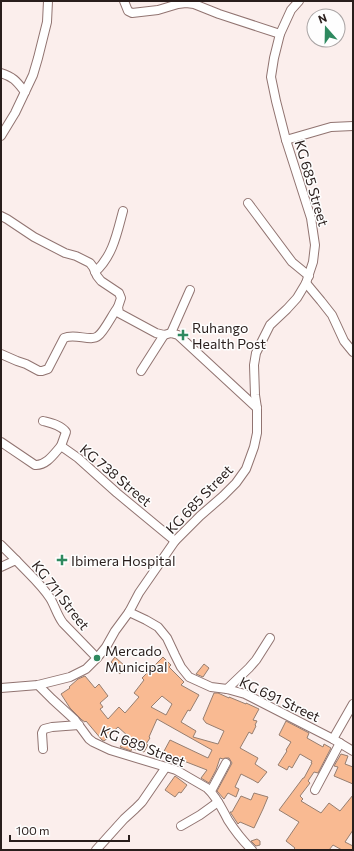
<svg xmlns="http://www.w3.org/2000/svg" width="354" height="851" font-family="Commissioner,sans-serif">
<rect width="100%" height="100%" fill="#fbeeec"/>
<g fill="#f9ba92" stroke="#967e70" fill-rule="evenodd">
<polygon points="115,657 126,667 120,674 111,666 113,664 111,662"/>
<path d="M 163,657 L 171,665 L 169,667 L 184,682 L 181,685 L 199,695 L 190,711 L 188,710 L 181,722 L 196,731 L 193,737 L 218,744 L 224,731 L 206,723 L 203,719 L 214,693 L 218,693 L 229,698 L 229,697 L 246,704 L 246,703 L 259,709 L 253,720 L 257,721 L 255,725 L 256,726 L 252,734 L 249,732 L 240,748 L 258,758 L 255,764 L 267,772 L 258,783 L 253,780 L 241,774 L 235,787 L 239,789 L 236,797 L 228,793 L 224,799 L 217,791 L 231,765 L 232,763 L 229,758 L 225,758 L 223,759 L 220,758 L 216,770 L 209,783 L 201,778 L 207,770 L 176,758 L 175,759 L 163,753 L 170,740 L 208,758 L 212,750 L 157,719 L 149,737 L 150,738 L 146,744 L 148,745 L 144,752 L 137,749 L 136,750 L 132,748 L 131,751 L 120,747 L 128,736 L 118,727 L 109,735 L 110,736 L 104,741 L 102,740 L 86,721 L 85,722 L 82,720 L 70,708 L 61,694 L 70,688 L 69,687 L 78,679 L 85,676 L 95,688 L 99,684 L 108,696 L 100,703 L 103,707 L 100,709 L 108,719 L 119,707 L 125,713 L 139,697 L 134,693 L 144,680 L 142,678 ZM 162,696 L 172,704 L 166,715 L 151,707 Z"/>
<polygon points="204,664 209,668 203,677 196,674"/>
<polygon points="286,721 309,733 307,738 323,747 324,744 331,748 318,773 314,772 308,781 310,783 300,796 303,799 301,801 321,813 329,803 340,811 353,795 353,830 345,842 353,846 353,850 342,850 333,845 329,850 293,850 295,848 286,841 299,822 279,810 303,778 304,778 312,763 311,763 312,761 300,754 292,768 289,766 287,770 278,765 287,751 286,750 291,742 279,735"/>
<polygon points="341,754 348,756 345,764 353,767 353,784 334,776 338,767 334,766"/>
<polygon points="175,776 187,785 181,793 179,792 175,797 165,790"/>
<polygon points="254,793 268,797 263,809 254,828 240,822 238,824 230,812 232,812 241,796 251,800"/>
<polygon points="257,839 260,841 260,845 256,846 251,841"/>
</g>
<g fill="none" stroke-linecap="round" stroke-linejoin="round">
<g stroke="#917471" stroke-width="10">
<g id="minor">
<polyline points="124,1 128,11 132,13 158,10 178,4 186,3 194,4 219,14 280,34"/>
<path d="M 1,73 C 14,77 17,82 25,92"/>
<polyline points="1,136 15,113 33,75 38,58 47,22 48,1"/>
<polyline points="286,140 331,127 353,126"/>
<polyline points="248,203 292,262 309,276"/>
<polyline points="1,216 7,219 34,237 65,253 76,256 90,263 93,267 97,276 101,281 119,293 121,298 118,307 119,313 156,333 164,335 171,333 178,335 257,408"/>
<path d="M 95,272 C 113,256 117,233 123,211"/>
<polyline points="306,283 321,301 332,315 344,341 353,352"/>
<polyline points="171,333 190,290"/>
<path d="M 1,354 L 17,361 L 26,364 L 39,371 L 42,371 L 48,369 L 64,338 C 75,333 91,342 98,336 C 104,332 112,315 118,307"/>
<polyline points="141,371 164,335"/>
<path d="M 43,421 C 51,423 61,425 66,432 L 61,446"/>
<path d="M 1,442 L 35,465 C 46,466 54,454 61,446 L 78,458 L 117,493 L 175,541"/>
<polyline points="1,545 16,560"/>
<path d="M 1,567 L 16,560 C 27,572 41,584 50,598 C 55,606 57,615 63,623 L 97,658"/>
<polyline points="129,612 146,620 158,627 167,638 175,655 181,667 189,677 211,687 227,689 245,694 333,739 353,751"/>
<path d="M 38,685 L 52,699 L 75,720 L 89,739 L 93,742 L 110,750 L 176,770 L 207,788 C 217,797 222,809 228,820 C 235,831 243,841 252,850"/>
<polyline points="1,688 38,685 70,677 86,669 97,658 106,647 115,631 129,612 139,593 175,541 200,516 223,496 236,483 246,469 254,447 257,433 257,408 255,395 254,365 256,353 270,325 287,309 297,298 306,283 313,262 315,245 311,218 286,140 276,101 271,77 274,58 280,34 291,10 299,1"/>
<polyline points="227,689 249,668 256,660 270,638"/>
<polyline points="333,739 353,704"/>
<polyline points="43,749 42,733 44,729 52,727 79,725"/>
<polyline points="315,790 340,743"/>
<polyline points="211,791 226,763"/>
<polyline points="181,826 200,815 218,802"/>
<polyline points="96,850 124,819 135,809 142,802 166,767"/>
</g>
</g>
<use href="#minor" stroke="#fff" stroke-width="8"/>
</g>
<g fill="#2e895f" stroke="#fefefe" stroke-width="1.5">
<path d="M181 329h4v4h4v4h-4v4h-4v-4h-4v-4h4z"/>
<path d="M60 554h4v4h4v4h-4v4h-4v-4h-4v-4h4z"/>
<circle cx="97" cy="658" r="4"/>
</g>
<g text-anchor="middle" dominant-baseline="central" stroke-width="3" stroke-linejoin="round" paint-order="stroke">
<g font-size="14" fill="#291e1c" stroke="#fefefe">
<text transform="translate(312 183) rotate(74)">KG 685 Street</text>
<text transform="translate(116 475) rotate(40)">KG 738 Street</text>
<text transform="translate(199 499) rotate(-46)">KG 685 Street</text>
<text transform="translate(61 595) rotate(52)">KG 711 Street</text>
<text transform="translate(280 699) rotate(25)">KG 691 Street</text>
<text transform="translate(143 746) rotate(21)">KG 689 Street</text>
</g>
<g font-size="14" fill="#291e1c" stroke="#fefefe" text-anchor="start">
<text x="192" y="327">Ruhango<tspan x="192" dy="16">Health Post</tspan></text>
<text x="71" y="560">Ibimera Hospital</text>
<text x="105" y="650">Mercado<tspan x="105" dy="16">Municipal</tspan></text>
</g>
</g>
<rect width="354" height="851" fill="none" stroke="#291e1c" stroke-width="4"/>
<g transform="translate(326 28) rotate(340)"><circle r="19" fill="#fefefe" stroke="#a9a4a4"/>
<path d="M0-3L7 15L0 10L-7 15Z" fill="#2e895f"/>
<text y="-6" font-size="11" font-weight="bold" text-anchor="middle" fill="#291e1c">N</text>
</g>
<path d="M10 835v6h119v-6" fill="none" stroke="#291e1c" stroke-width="2"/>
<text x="16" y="835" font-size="12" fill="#291e1c" stroke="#fefefe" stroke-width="3" paint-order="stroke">100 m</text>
</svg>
